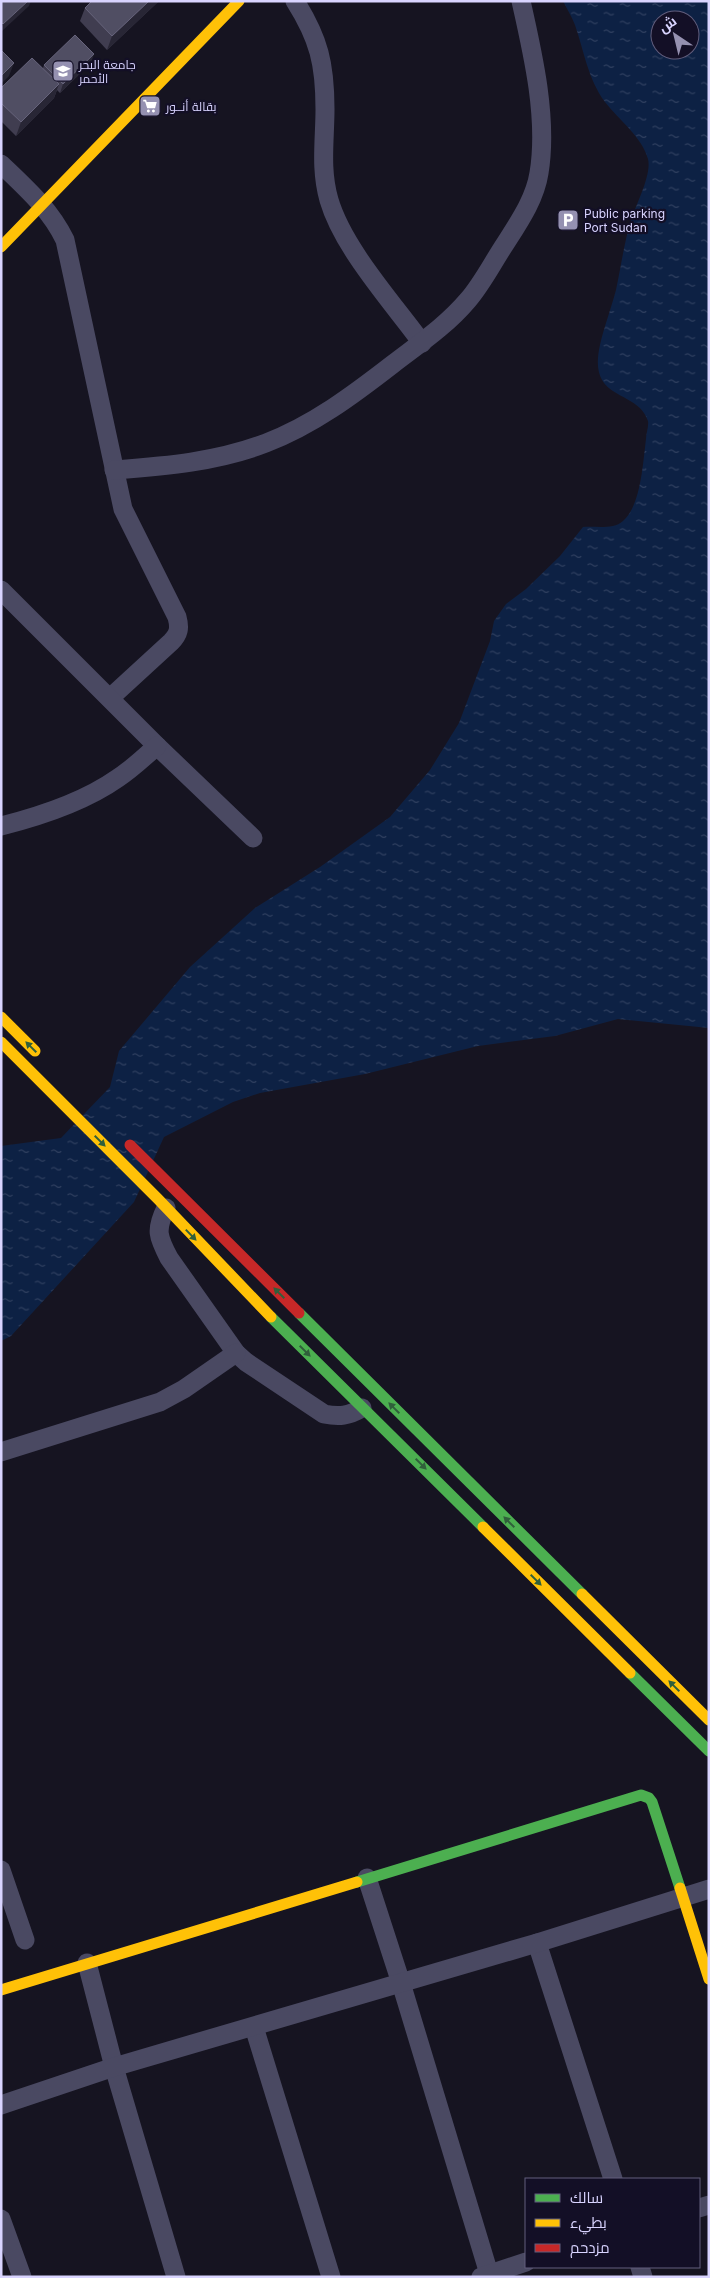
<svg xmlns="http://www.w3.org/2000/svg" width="710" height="2278" font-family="Inter,Cairo,sans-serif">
<defs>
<pattern id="water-ripples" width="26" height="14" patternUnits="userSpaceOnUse" patternTransform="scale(1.25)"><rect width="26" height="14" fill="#0d2144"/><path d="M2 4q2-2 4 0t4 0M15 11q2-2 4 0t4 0" fill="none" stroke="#304060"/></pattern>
</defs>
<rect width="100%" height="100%" fill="#161421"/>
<path fill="url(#water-ripples)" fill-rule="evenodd" d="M 563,1 L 709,1 L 709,1028 L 618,1019 L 555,1036 L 478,1046 L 365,1074 L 260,1093 L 233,1102 L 164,1137 L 134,1202 L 11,1336 L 1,1341 L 1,1146 L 61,1138 L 110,1087 L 119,1051 L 190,967 L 255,908 L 320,867 L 390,817 L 430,770 L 459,723 L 490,641 L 494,621 L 506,604 L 526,589 L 560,556 L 583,527 C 596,526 613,530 623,521 C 641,506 643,462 646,439 C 646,434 649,426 648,421 C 637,388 587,403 600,345 C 604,327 611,309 616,290 C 621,267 624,243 631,220 C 636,205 652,174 648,159 C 642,137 619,120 605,102 C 588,79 584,51 575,25 C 572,17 567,9 563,1 ZM 660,20 L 690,20 L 690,50 L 660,50 Z"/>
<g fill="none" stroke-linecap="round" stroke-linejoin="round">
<g stroke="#4a4962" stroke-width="19">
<path d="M 295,1 C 319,39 325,64 325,109 C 325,140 320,169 329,200 C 343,248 392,302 422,343"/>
<path d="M 1,164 C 26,188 50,209 65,240 L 123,509 L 177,617 C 180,628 179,634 171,642 L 110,698"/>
<path d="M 114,470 C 165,466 217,462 266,443 C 313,425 353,395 393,364 C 419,344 446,326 468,300 C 482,284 493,262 505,244 C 519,222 535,199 539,173 C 548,119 533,54 521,1"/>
<polyline points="1,590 157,746 253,838"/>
<path d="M 1,826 C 41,816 84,802 118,778 C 132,769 144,757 157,746"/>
<path d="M 166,1208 C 155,1230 158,1237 169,1258 L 236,1353 L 246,1362 L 324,1414 C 339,1417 349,1416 362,1408"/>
<polyline points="1,1452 160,1402 184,1389 236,1353"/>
<polyline points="1,1870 25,1940"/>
<polyline points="367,1878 401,1983 490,2277"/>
<polyline points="537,1943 613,2179"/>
<polyline points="87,1963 114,2067 176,2277"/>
<polyline points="254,2027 331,2277"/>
<polyline points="1,2105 114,2067 537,1943 709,1889"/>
<polyline points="699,2208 709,2205"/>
<polyline points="1,2219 22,2277"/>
<polyline points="640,2267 643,2277"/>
<polyline points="481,2277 526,2262"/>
</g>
<g stroke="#4caf50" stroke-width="11">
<polyline points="299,1313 582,1594"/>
<polyline points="271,1317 483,1527"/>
<polyline points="630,1673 709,1751"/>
<polyline points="357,1882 641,1795 649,1798 652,1802 680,1888"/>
</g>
<g stroke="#ffc107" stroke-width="11">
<polyline points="1,247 239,1"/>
<polyline points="1,1017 35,1051"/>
<polyline points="1,1042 158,1199 271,1317"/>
<polyline points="483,1527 630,1673"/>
<polyline points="582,1594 709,1720"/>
<polyline points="680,1888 709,1979"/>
<polyline points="1,1990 357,1882"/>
</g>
<polyline stroke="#c62828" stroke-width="11" points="130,1145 299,1313"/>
</g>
<g fill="#403d50">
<polygon points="159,1 107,50 80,21 85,8"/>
<polygon points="91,63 60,93 57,90 54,98 16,136 1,121 1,88 43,68 44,65"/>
</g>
<g fill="#282635">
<polygon points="28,1 31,1 29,6 1,32 1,29 3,24"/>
<polygon points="149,1 159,1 107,50 112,36"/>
<polygon points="94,54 91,63 60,93 63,84"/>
<polygon points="14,63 9,76 1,84 1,76"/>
<polygon points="59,84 54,98 16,136 21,122"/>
</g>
<g fill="#504e63" stroke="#66637b">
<polygon points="1,1 28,1 3,24 1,22"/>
<polygon points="92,1 149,1 112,36 85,8"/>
<polygon points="75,35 94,54 63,84 44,65"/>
<polygon points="1,50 14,63 1,76"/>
<polygon points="32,58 59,84 21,122 1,103 1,88"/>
</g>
<defs><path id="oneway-solid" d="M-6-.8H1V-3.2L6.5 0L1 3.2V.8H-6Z" transform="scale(1.25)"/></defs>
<g fill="#305f3b">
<use href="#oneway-solid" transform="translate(31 1047) rotate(-135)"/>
<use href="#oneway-solid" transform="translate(100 1141) rotate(45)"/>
<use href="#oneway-solid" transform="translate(191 1235) rotate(46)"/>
<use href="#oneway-solid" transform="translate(279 1293) rotate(-135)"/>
<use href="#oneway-solid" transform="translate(305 1351) rotate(45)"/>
<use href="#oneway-solid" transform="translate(394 1408) rotate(-135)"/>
<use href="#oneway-solid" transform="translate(421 1464) rotate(45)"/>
<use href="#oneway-solid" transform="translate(509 1522) rotate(-135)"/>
<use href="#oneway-solid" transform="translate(536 1580) rotate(45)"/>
<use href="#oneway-solid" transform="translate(674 1686) rotate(-135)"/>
</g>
<defs>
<g id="university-square" transform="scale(1.125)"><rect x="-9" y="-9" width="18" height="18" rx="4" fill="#9591b1" stroke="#130f26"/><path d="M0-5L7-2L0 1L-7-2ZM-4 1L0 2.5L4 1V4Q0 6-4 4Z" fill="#fff"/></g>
<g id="supermarket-square" transform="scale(1.125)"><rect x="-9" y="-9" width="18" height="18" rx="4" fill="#9591b1" stroke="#130f26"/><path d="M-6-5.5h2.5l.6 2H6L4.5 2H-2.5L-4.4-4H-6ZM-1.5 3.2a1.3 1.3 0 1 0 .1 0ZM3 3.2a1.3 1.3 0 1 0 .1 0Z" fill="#fff"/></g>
<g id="parking-square" transform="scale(1.125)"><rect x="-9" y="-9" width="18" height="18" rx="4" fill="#9591b1" stroke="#130f26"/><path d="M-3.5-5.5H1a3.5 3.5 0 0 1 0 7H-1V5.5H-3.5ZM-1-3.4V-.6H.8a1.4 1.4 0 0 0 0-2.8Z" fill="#fff"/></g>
</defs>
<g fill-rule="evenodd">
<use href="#university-square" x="63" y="71"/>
<use href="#supermarket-square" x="150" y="106"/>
<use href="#parking-square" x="568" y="220"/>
</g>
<g text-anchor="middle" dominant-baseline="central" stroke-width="4.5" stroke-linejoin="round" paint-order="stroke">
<g font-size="12" fill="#d9d4ff" stroke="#130f26" text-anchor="start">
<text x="79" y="64">جامعة البحر<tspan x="79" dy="14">الأحمر</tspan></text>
<text x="166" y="106">بقالة أنــور</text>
<text x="584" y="213">Public parking<tspan x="584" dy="14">Port Sudan</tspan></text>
</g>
</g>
<rect width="710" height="2278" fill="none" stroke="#d9d4ff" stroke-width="5"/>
<rect x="525" y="2178" width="175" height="90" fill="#130f26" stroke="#625e7d"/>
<rect x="535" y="2194" width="25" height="8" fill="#4caf50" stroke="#625e7d"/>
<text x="570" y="2203" font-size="15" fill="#d9d4ff">سالك</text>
<rect x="535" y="2219" width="25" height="8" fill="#ffc107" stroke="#625e7d"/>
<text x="570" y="2228" font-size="15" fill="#d9d4ff">بطيء</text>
<rect x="535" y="2244" width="25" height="8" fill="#c62828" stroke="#625e7d"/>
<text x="570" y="2253" font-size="15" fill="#d9d4ff">مزدحم</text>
<g transform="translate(675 35) rotate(325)"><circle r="24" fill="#130f26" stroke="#625e7d"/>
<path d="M0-4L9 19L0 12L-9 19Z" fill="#9591b1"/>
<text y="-8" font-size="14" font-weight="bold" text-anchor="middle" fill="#d9d4ff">ش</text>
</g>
</svg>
